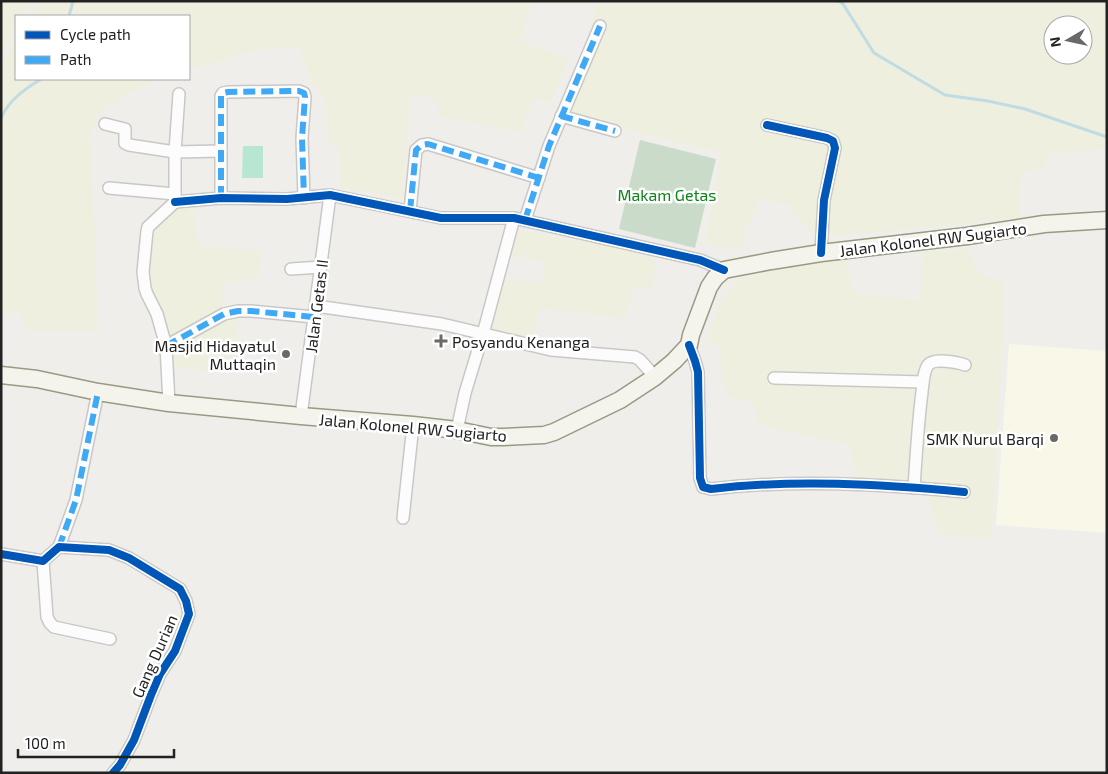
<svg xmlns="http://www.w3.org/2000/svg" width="1108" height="774" font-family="'Exo 2',sans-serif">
<rect width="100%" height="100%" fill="#f0eeeb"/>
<polygon fill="#f8f7e8" points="1009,344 1107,351 1107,533 996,525"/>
<g fill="#efefdf" fill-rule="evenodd">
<polygon points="1,1 31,1 21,16 16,16 16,23 13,29 1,55"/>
<polygon points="40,1 531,1 521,42 569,58 551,102 533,98 521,133 437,116 438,100 411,94 402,198 340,187 340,148 329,145 325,96 312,84 299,47 251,51 205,66 189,70 189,16 29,16"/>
<path d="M 598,1 L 1107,1 L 1107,149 L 1049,154 L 1044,168 L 1021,172 L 1019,218 L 815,238 L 790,205 L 758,200 L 754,216 L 746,228 L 741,251 L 705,243 L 721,152 L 658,138 L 567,112 ZM 1053,25 L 1083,25 L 1083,55 L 1053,55 Z"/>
<polygon points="16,35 16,79 156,79 100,110 90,135 95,239 98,331 26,331 19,312 1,312 1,67"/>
<polygon points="193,202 198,246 261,251 260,277 223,283 222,302 232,305 239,318 235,359 217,359 213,372 168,367 148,291 148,227 174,207"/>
<polygon points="514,230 614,246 656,260 653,288 634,286 625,319 540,308 531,340 491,332 503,279 542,283 545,262 510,255"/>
<polygon points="969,250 978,273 1003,280 1004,320 991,540 939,533 925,491 859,488 849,444 757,425 754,404 728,396 722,382 720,347 708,342 718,306 738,278 847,257 853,293 920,300 923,251"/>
</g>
<polygon fill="#cadbca" points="640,140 716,159 695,248 619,229"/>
<polygon fill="#b7e6d2" points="243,146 263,146 263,178 242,178"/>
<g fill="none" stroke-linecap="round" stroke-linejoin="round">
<g stroke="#bfdbe3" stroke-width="3">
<polyline points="839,1 843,4 874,53 945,95 988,101 1025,109 1107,137"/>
<polyline points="69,16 73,1"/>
<path d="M 1,118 C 9,100 25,89 41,79"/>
</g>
<g stroke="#c9c8c7" stroke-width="14">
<g id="street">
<polyline points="561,116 615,131"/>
<polyline points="105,124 125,129 125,143 129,145 175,152 221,151"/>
<polyline points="767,125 827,138 833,141 835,148 824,200 821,253"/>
<polyline points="109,188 175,194"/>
<polyline points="221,198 221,96 223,93 228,92 299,91 304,93 305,97 302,138 304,198"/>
<polyline points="175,202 221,198 287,199 330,195 441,218 514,218 700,260 724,270"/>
<polyline points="175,202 175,152 179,94"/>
<polyline points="410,211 416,150 422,145 428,144 539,178"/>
<polyline points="525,220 549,146 600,26"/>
<polyline points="291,269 321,267"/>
<polyline points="316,306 442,324 551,350 635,357 640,360 655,377"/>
<path d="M 689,345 L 695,361 L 698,372 L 700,478 L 703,487 L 711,489 C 795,479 880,484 964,492"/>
<polyline points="166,346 224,314 238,311 251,311 314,317"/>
<polyline points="774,378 923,382"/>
<polyline points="169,403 166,346 157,314 147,294 145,288 143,272 147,231 148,227 175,202"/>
<polyline points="301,416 330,195"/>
<polyline points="457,430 465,393 483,334 514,218"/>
<path d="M 914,488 C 916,456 918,423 922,392 C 923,384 923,372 928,365 C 934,358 957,362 965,365"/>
<polyline points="403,518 413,425"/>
<polyline points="59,547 76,500 98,392"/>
<polyline points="1,554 43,561 59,547 109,550 129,558 180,589 186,601 189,614 175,651 160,674 151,695 134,740 120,765 113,773"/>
<polyline points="43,561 47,617 50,623 54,627 110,639"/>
</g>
</g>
<g stroke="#999a82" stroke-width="19">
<polyline id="secondary" points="1,375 37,379 98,392 169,403 301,416 413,425 457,430 491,437 503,437 544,435 554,432 620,400 655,377 674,361 689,345 691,335 709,287 715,278 724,270 771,261 821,253 967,236 1044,224 1107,220"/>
</g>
<use href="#street" stroke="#fdfcfc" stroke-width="11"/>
<use href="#secondary" stroke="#f4f4ed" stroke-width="16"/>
<g stroke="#3fa9f5" stroke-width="6" stroke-dasharray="12 6" stroke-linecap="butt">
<polyline points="561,116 615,131"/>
<polyline points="221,198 221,96 223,93 228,92 299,91 304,93 305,97 302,138 304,198"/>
<polyline points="410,211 416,150 422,145 428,144 539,178"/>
<polyline points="525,220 549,146 600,26"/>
<polyline points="166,346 224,314 238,311 251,311 314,317"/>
<polyline points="59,547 76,500 98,392"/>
</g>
<g stroke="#fff" stroke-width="11">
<g id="cycleway">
<polyline points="767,125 827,138 833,141 835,148 824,200 821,253"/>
<polyline points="175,202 221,198 287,199 330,195 441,218 514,218 700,260 724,270"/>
<path d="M 689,345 L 695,361 L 698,372 L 700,478 L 703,487 L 711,489 C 795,479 880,484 964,492"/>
<polyline points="1,554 43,561 59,547 109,550 129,558 180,589 186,601 189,614 175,651 160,674 151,695 134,740 120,765 113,773"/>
</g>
</g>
<use href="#cycleway" stroke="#0057b8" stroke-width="8"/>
</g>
<g fill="#6a6968" stroke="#fff" stroke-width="2">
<path d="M438.5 333.5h5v5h5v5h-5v5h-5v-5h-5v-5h5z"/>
<circle cx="286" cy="354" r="5"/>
<circle cx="1054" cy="438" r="5"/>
</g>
<g text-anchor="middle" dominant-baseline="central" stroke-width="5" stroke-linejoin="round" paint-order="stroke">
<g font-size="16" fill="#0c8416" stroke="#fff">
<text x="667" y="194">Makam Getas</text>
</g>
<g font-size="16" fill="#222" stroke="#fff">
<text transform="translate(933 239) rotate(-7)">Jalan Kolonel RW Sugiarto</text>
<text transform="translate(316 306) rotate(-83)">Jalan Getas II</text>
<text transform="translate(413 427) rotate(5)">Jalan Kolonel RW Sugiarto</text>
<text transform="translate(154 656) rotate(-66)">Gang Durian</text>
</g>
<g font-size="16" fill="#222" stroke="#fff" text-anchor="end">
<text x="452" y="341" text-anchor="start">Posyandu Kenanga</text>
<text x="276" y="345">Masjid Hidayatul<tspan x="276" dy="18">Muttaqin</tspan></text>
<text x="1044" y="438">SMK Nurul Barqi</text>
</g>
</g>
<rect width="1108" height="774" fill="none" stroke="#222222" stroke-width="5"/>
<rect x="15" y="15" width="175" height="65" fill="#ffffff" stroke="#a7a7a7"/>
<rect x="25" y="31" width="25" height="8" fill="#0057b8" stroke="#a7a7a7"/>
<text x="60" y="40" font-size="15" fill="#222222">Cycle path</text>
<rect x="25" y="56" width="25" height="8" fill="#3fa9f5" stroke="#a7a7a7"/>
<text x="60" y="65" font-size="15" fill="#222222">Path</text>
<g transform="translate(1068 40) rotate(261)"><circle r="24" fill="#ffffff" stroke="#a7a7a7"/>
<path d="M0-4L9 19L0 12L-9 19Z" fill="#6a6968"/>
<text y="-8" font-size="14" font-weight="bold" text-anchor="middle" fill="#222222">N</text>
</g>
<path d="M18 749v8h156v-8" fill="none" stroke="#222222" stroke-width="2.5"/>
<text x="25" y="749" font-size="15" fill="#222222" stroke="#ffffff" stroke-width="4" paint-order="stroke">100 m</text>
</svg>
